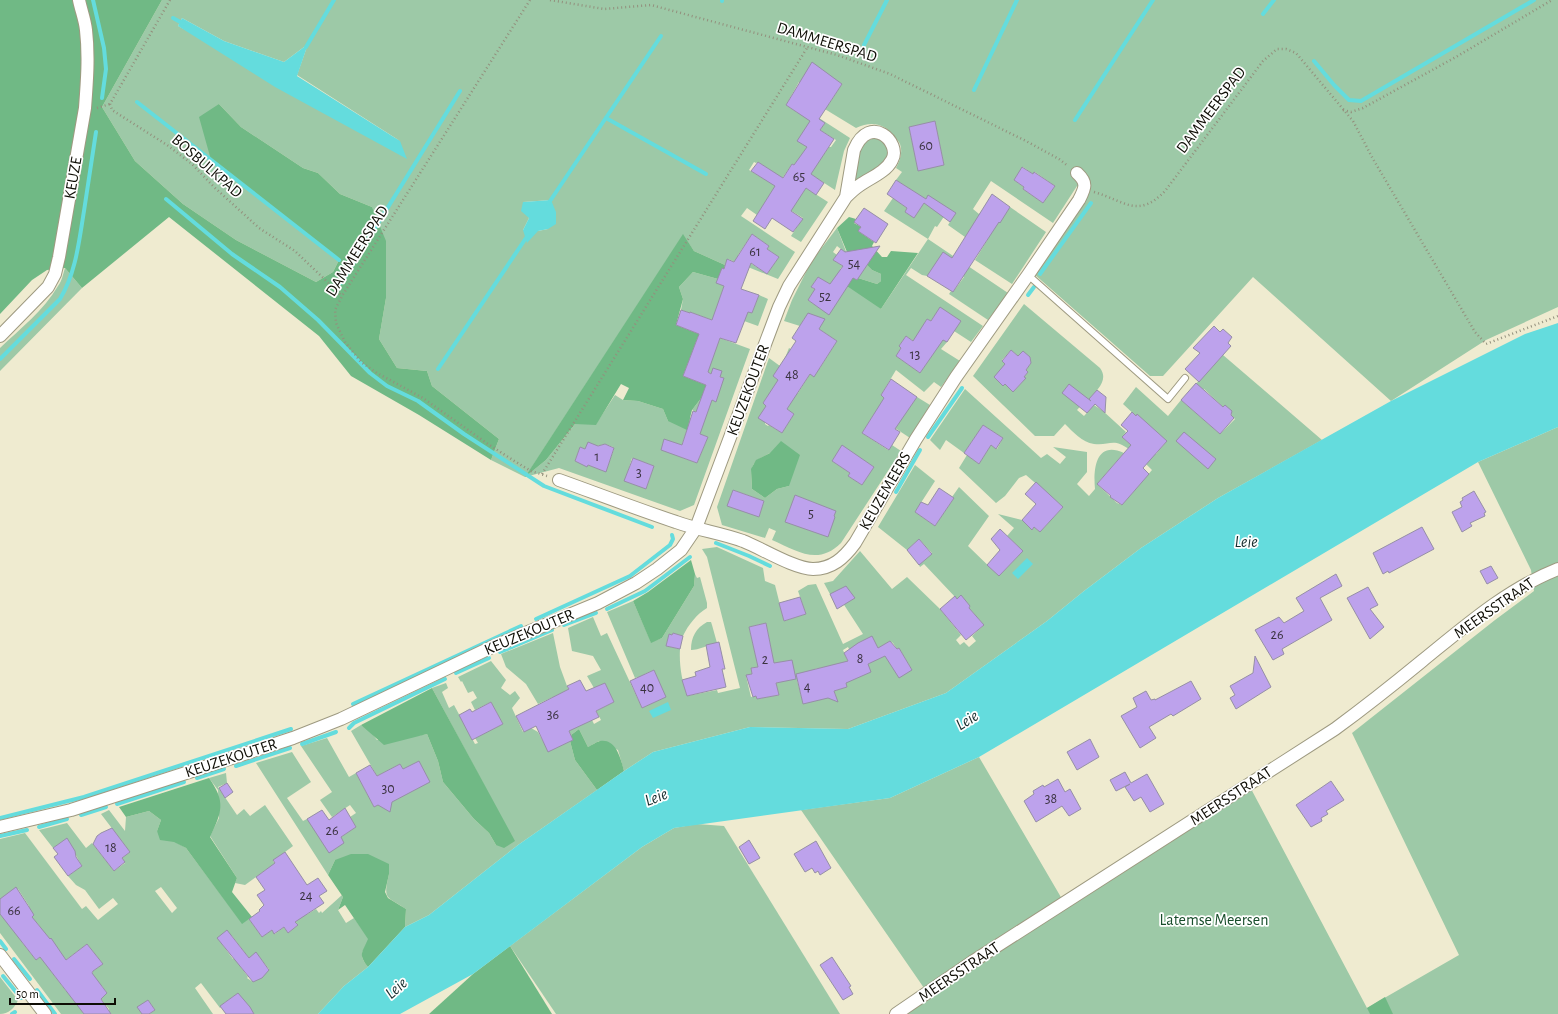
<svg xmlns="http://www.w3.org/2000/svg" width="1558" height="1014" font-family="'Alegreya Sans',sans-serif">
<rect width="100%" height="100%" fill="#efebd0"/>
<g fill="#9dc9a7" fill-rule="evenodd">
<path d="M 162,0 L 1558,0 L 1558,307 L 1486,340 L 1391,401 L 1253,277 L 1163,376 L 1150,376 L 1034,274 L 1086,197 L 1077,186 L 1053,223 L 991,181 L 973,209 L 979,214 L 982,211 L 1000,222 L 1010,207 L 1046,232 L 1012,284 L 975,260 L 988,239 L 971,228 L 965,237 L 948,225 L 955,214 L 949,209 L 937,227 L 935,226 L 928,239 L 1008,293 L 988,320 L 949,294 L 951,291 L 953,292 L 964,277 L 945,265 L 927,276 L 922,275 L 911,268 L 906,275 L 983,326 L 971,342 L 954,331 L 940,308 L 931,321 L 927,319 L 923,326 L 947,342 L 941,349 L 960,361 L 941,387 L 934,382 L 924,392 L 896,370 L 881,395 L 906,412 L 917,397 L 930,405 L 910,438 L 874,414 L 862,433 L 888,450 L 892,445 L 901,451 L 841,543 C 818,566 797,551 772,540 L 776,531 L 769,528 L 765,538 L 722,525 L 717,507 L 769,358 L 780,366 L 773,376 L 798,393 L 810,374 L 785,358 L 789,348 L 820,368 L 837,341 L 804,319 L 800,326 L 784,321 L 792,300 L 811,262 L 837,228 L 847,254 L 837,246 L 833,252 L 837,255 L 833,260 L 843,266 L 840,269 L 846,273 L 881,309 L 928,239 L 884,211 L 893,198 L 907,208 L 905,212 L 914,218 L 926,200 L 896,180 L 902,172 L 896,168 C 900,161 903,152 900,144 C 899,141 896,139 894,136 C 884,123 871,121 856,128 L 810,100 L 799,82 L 786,105 L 798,113 L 802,107 L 850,138 L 844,151 L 835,190 L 795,164 L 794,165 L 792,164 L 781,180 L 802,194 L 806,188 L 828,202 L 801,242 L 791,236 L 803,218 L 769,197 L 757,215 L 747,208 L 741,216 L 795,252 L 778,279 L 728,259 L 725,265 L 694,251 L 683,235 L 526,476 L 546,460 L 575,424 L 596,424 L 615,395 L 623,400 L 638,401 L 663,409 L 668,421 L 687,417 L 704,422 L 706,416 L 692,410 L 702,397 L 724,378 L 687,365 L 694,346 L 714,353 L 720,338 L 750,349 L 694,505 L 680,511 L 559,468 L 525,477 L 491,460 L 499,439 L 432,386 L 427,371 L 397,368 L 379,339 L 386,298 L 372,207 L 340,194 L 318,173 L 303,168 L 241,127 L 219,104 L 211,160 L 339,260 L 333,272 L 316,282 L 236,240 L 183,204 L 135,161 L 102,107 ZM 182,18 L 224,41 L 284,62 L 308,44 L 297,75 L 400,141 L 178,26 ZM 826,74 L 842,84 L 829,104 ZM 815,117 L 825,123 L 820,130 L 836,140 L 831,147 L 829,147 L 822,157 ZM 935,122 L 944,165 L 918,170 L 909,127 ZM 754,162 L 756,163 L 758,162 L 770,170 L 764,179 L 749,170 ZM 1023,167 L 1033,174 L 1035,172 L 1055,186 L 1043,203 L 1023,189 L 1024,187 L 1014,180 ZM 551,200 L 548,229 L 538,231 L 523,230 L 529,218 L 523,202 ZM 752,234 L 769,246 L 767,249 L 779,257 L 767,274 L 738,255 ZM 818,277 L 843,293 L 829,314 L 808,300 L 813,293 L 817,291 L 811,287 ZM 906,336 L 933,354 L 920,373 L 896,356 L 901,348 L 899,346 ZM 767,397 L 794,414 L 782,433 L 769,425 L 768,426 L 765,424 L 766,406 L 763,403 ZM 687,430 L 708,437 L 697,463 L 678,456 ZM 605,444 L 613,447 L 614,449 L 606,471 L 575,461 L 580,447 L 585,449 ZM 842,446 L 874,467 L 862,485 L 848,476 L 850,473 L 832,461 ZM 770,453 L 789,486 L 777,489 L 765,498 L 752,489 C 751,466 749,463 770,453 ZM 632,458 L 654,466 L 646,488 L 625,481 ZM 733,490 L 764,501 L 759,517 Z"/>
<path d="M 876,138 C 887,141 893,155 883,165 C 876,171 864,176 856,181 L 854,180 C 857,163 856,141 876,138 Z"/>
<polygon points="867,265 872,270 881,274 881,281 877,284 858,278"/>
<path d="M 65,268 L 82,288 L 0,371 L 0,348 C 20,329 44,310 58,286 C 62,281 63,274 65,268 Z"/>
<polygon points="693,272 718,279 724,286 719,301 752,313 759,295 768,299 758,326 733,317 729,326 690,312 690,313 681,310 683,299 679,287"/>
<path d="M 1024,304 L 1100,368 C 1109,380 1097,390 1089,399 L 1087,399 L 1077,410 L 1084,416 L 1094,405 L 1103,411 L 1126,432 L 1122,437 L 1133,447 L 1130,450 C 1113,437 1110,446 1094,444 C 1082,442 1073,432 1065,424 L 1054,436 L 1035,436 L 973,376 ZM 1011,350 L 1018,356 L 1030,357 L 1031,363 L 1026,370 L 1028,372 L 1024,377 L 1026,378 L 1013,392 L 1005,384 L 1005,364 L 1002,360 Z"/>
<path d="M 1223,355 L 1322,440 L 1218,498 L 1141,548 L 1084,591 L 1047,621 L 946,693 L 848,729 L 750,727 L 653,752 L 624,771 L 618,750 L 599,741 L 588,747 L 579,729 L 571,735 L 553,697 L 538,704 L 526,684 L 506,667 L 501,654 L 553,633 L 560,667 L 567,686 L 586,723 L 592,720 L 594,724 L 601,720 L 596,711 L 614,702 L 605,683 L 594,688 L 587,676 L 601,670 L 593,656 L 572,651 L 568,628 L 593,617 L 601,636 L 607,633 L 642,708 L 665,697 L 654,670 L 645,674 L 648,680 L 641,683 L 638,677 L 635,678 L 607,612 L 633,601 L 651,642 L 662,638 L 694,586 L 695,574 L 697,578 L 700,577 L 707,603 L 707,608 C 697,614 688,625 683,636 L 673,633 L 672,635 L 669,634 L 666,646 L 680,649 C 679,666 682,680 687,696 L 717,690 L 718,693 L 740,688 L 707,557 L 702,549 L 717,547 L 763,568 L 765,581 L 775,585 L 784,621 L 806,614 L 798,591 L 808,585 L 816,584 L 843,644 L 863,634 L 837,594 L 831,596 L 824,583 L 833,581 L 860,551 L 892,589 L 907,577 L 940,609 L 961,635 L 956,640 L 960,645 L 964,642 L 969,647 L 976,641 L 972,636 L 984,625 L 969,608 L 970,606 L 961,596 L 957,599 L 924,564 L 920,567 L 919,565 L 932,553 L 919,539 L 907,550 L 878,527 L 915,465 L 935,481 L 915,512 L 935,526 L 954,498 L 952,497 L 959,487 L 989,516 L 968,546 L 999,576 L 1023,551 L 1007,536 L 1014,528 L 998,514 L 1022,520 L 1032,530 L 1034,527 L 1040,532 L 1063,507 L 1026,475 L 1019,478 L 1005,496 L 996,503 L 959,468 L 967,455 L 979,464 L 991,445 L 997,449 L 1003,438 L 983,425 L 964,453 L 946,440 L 940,450 L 930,440 L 965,389 L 1041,458 L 1047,454 L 1060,464 L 1066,457 L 1053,447 L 1087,452 L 1087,472 L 1077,484 L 1089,496 L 1095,489 C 1093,469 1096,440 1124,453 L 1097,484 L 1117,503 L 1122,505 L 1152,470 L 1141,459 L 1149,447 L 1156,454 L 1166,442 L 1137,415 L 1136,416 L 1123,404 L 1136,387 L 1168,416 L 1181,400 L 1220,434 L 1235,419 L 1231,415 L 1232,414 L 1225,405 L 1223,407 L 1204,389 L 1191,389 ZM 766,623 L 772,654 L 769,664 L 775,663 L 779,683 L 776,683 L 779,695 L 757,699 L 756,696 L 751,697 L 746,676 L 752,674 L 751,668 L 763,666 L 756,657 L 749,627 ZM 890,641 L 893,643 L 897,649 L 899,648 L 912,670 L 881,650 L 882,646 ZM 848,647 L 849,649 L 873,661 L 868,664 L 855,678 L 843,650 ZM 835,665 L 844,677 L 847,687 L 834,691 L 836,696 L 834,698 L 817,693 L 807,703 L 803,703 L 797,680 L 813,677 L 817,680 L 815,669 Z"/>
<polygon points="1558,427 1558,1014 899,1014 1249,785 1367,1008 1459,955 1352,733 1495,620 1534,591 1531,570 1478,462"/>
<path d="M 707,622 L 711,622 L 712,625 L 717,643 C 708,645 699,650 691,650 C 691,637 696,628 707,622 Z"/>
<path d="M 491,661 L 506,680 L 501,688 L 510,695 L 515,691 L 520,698 L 512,708 L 523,732 L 531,728 L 538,732 L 548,751 L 570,741 L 575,760 L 597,790 L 518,845 L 429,915 L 405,927 L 406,909 C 386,895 383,901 389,874 L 335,860 L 328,875 L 256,763 L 292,752 L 311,782 L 287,798 L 303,821 L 307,819 L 341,837 L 356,827 L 350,817 L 356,813 L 350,805 L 332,817 L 320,800 L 332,792 L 301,746 L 327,738 L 349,777 L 356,773 L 374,807 L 381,803 L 390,803 L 404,771 L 400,764 L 377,776 L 351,731 L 361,725 L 370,731 L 377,740 L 416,736 L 427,734 L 438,761 L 443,782 L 474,819 L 489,833 L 496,845 L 514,841 L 432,688 L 446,683 L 448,688 L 442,692 L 449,708 L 454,705 L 475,744 L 478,743 L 475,738 L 503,724 L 491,702 L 475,710 L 471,702 L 477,698 L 473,691 L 468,693 L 462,681 L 461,682 L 458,677 Z"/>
<polygon points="979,757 1062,899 924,988 801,810 890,798"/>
<path d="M 226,773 L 227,783 L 218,787 L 237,815 L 244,809 L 250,816 L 265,805 L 293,846 L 273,861 L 292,888 L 292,895 L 306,915 L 316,909 L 319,913 L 321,911 L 322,913 L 342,895 L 343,897 L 338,910 L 346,923 L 354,918 L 369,939 C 362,953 358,954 368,967 L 344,986 L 318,1014 L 254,1014 L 234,996 L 224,1003 L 224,1005 L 220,1008 L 201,983 L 195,988 L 213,1014 L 149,1014 L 155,1010 L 148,1000 L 142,1014 L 105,1014 L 109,1011 L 109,1009 L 101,999 L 107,993 L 102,986 L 77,1004 L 84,1014 L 61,1014 L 0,933 L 0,914 L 27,909 L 29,906 L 18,889 L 0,903 L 0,839 L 25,833 L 82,909 L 86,906 L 98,920 L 118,904 L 113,898 L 99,909 L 85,890 L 76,885 L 68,876 L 82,866 C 76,857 73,847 67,839 L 53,848 L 39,830 L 67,823 L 86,848 L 92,843 L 114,871 L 125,863 L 122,858 L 130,852 L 101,814 L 109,810 L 125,831 L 126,817 L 149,811 L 161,820 L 157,831 L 186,848 L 242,923 L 249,919 L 262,937 L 272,930 L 275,934 L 284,927 L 288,933 L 298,925 L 291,916 L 267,869 L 245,885 L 235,883 L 237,878 L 210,836 L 219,818 L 218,790 L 209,778 ZM 161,887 L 177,908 L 172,913 L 155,891 ZM 37,923 L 40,927 L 50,950 L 36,960 L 21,941 L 23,933 ZM 232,936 L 249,958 L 256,953 L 269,969 L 253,982 L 247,978 L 248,977 L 240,966 L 240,953 L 233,959 L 222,944 ZM 87,944 L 103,964 L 93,971 L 93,973 L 66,991 L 51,971 Z"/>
<polygon points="697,824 724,826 840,1014 556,1014 510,946 642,847 674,828"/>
<path d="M 0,977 L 18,1000 C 15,1008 8,1014 0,1014 Z"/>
</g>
<g fill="#70b985">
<polygon points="0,0 162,0 102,107 135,161 183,204 236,240 316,282 333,272 339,260 211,160 199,117 219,104 241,127 303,168 318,173 340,194 372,207 386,241 386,298 379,339 397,368 427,371 432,386 499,439 491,460 419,415 351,376 319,336 169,217 82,288 65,268 47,270 32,280 0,314"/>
<polygon points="849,217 856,219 854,223 861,227 858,231 874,242 872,246 882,257 887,257 891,251 918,253 881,309 841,282 846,273 857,280 858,278 877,284 881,281 881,274 872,270 867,265 869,262 847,252 837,228"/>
<polygon points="683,234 694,251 725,265 724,269 722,269 718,279 693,272 679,287 683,299 676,325 699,334 683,376 706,385 702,397 692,410 687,430 668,421 663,409 638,401 623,400 629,388 621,384 596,425 575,424 546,460 525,477"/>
<polygon points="781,441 800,455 789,486 777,489 765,498 752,489 751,469 756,460 770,453"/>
<polygon points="691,560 695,574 694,586 662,638 651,643 633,601 648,592"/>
<polygon points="432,688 515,841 504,848 496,845 489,833 474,819 443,782 438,761 427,734 384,745 361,725"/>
<path d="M 579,729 L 588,747 C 592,745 596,742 600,741 C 616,738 621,759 624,771 L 597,790 L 575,760 L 570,741 L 573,740 L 571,735 Z"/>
<path d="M 209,778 C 226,802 222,812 210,837 L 237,878 L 232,892 L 252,917 L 242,924 L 186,848 L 174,842 L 160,840 L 157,831 L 161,820 L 149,811 L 126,817 L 119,807 Z"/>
<path d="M 351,854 L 368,854 L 389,864 L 389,874 L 385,892 L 388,898 L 406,909 L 405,927 L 368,967 C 358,954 362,953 368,939 L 345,905 L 338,910 L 343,897 L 328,875 L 335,860 Z"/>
<polygon points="510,946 552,1014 429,1014 473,974"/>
<polygon points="1385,997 1393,1014 1370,1014 1367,1008"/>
</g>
<g fill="#64dcdd">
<polygon points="182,18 224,41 284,62 308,44 297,76 400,141 407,159 275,87 178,26"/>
<polygon points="551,200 556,212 556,224 548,229 538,231 527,243 523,230 529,218 521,211 523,202"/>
<polygon points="1558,323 1558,427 1478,462 979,757 890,798 674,828 642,847 473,974 400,1014 318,1014 344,986 368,967 405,927 429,915 518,845 624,771 653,752 750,727 848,729 946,693 1047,621 1084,591 1141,548 1218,498 1391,401 1525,334"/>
<polygon points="1027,558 1033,564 1018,579 1012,573"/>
<polygon points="668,702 671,710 653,718 649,711"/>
</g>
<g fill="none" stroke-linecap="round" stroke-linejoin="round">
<g stroke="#64dcdd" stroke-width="4">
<polyline points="93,0 104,48 106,69 102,98"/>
<polyline points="722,1 722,0"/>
<polyline points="1263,14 1274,0"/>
<polyline points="173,18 184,24"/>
<polyline points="864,45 887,0"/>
<polyline points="306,47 334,0"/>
<polyline points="1314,61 1334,85 1349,100 1361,101 1534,0"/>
<polyline points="974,90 1017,0"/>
<polyline points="137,102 339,260"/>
<polyline points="606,118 706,174"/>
<polyline points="1075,120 1153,0"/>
<polyline points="166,199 232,254 280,287 318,320 370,373 387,386 418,401 464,434 544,486 652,527"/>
<polyline points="548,204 661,36"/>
<polyline points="1040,274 1091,203"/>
<polyline points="341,283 460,91"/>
<polyline points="1028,295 1034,287"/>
<path d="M 0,359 L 60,299 C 76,273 79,241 84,211 C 88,185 92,158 96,132"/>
<polyline points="438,369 528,235"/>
<polyline points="928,437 962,388"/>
<polyline points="896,492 920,450"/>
<polyline points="716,543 749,556 770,566"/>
<polyline points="607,609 645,591 690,557"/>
<polyline points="536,619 630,576 670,545 673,539 672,535"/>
<polyline points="564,625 596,613"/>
<polyline points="500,652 552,630"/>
<polyline points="456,673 489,658"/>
<polyline points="353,704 521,626"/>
<polyline points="349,728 354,723 445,679"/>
<polyline points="302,744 336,732"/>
<polyline points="236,766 290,748"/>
<polyline points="197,778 224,769"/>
<polyline points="117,804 184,782"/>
<polyline points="81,815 106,807"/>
<polyline points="0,818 84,797 291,729"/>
<polyline points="39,827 67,819"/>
<polyline points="0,836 27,830"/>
<polyline points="0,941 6,949"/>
<polyline points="14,959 30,979"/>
<polyline points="3,976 21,998"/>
<polyline points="37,990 55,1014"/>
<polyline points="12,1014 15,1012"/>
</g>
</g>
<g fill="#bda2ec" stroke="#968fa6">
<polygon points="812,62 842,84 819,119 825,123 820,130 834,139 811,174 824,183 816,195 806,188 791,211 803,219 793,232 772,218 765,229 753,221 775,186 751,171 758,162 783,178 792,164 794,165 807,147 797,141 810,121 786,105"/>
<polygon points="935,121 944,165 918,171 909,127"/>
<polygon points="1022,167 1033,174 1034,172 1055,186 1043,203 1023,189 1024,187 1014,180"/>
<polygon points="896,180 926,199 928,195 956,213 950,222 924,203 914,218 905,212 907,208 887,194"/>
<polygon points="992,194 1010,207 1000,223 999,222 953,292 927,276 943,252 952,258"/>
<polygon points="864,208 888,224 876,243 858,231 861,227 854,222"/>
<polygon points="752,234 769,246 767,249 779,257 767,274 751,263 741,289 759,295 752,313 748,312 736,343 720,338 708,372 711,374 713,368 722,371 720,377 724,378 716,402 712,400 700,434 708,437 697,463 661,450 664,439 682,445 693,411 696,412 706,385 683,376 699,334 676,325 681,310 690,313 690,312 712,320 724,286 716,283 722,268 724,269 727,259 734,262"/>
<polygon points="880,246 857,280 853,278 829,315 808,300 815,289 811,287 818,277 830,284 843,266 833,260 841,249 845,252"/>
<polygon points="940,307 961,321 947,342 943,340 920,373 896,356 901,348 899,346 906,336 913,341 927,319 931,321"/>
<polygon points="808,313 825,319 819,329 837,341 814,377 810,374 787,409 794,414 782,433 758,418 766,406 763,403 778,380 773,376 796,341 792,338"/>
<polygon points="1214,326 1220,332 1223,329 1232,337 1228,343 1231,346 1199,382 1185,369 1200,353 1193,348"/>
<polygon points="1011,350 1018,356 1023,351 1030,357 1031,363 1026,370 1028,372 1024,377 1026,378 1013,392 1005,384 1003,386 994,377 1005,364 1002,361"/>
<polygon points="891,379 917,397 895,429 900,432 889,450 862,433 884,398 881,395"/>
<polygon points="1196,383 1223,407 1225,405 1232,411 1231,415 1234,418 1220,434 1181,400"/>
<polygon points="1069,384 1091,401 1089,399 1097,390 1106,397 1105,413 1095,404 1087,413 1062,393"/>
<polygon points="1132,412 1136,416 1137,414 1167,441 1143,468 1149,474 1122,505 1110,497 1111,496 1097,484 1131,445 1122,437 1128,431 1121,425"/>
<polygon points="983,425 1003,438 996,449 991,445 979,464 964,453"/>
<polygon points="1184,432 1216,459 1208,469 1176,441"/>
<polygon points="588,442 598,446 605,444 614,448 606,472 588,465 587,467 575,461 580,447 585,449"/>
<polygon points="842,445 874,467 862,485 848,476 850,473 832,461"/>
<polygon points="633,458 654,466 646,489 624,481"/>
<polygon points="1036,482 1063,507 1040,532 1034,527 1032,530 1022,520 1036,504 1025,494"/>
<polygon points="939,488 954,498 935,526 915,512 921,502 928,505"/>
<polygon points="733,490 764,501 759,517 727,506"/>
<polygon points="1474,491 1486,512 1484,513 1485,516 1470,523 1472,526 1462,532 1452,512 1462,507 1460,502 1463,500 1462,498"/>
<polygon points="795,495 836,511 834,516 835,517 828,537 785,522"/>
<polygon points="1422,527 1434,549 1389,573 1388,571 1383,574 1373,553"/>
<polygon points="1000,529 1023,551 999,576 987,565 1000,550 991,539"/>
<polygon points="919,539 932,554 919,565 907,550"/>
<polygon points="1491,566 1498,578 1487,584 1480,571"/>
<polygon points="1336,574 1342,586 1320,598 1332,620 1282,649 1284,654 1273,660 1255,630 1279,617 1284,623 1304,611 1296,598"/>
<polygon points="846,586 855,598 837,609 830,594"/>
<polygon points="1368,587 1378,605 1370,609 1384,627 1370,639 1347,598"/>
<polygon points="961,595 970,606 969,608 984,625 966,640 940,609 955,596 957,599"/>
<polygon points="800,597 806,614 784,621 779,603"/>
<polygon points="766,623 774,663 792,660 796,679 776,683 779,695 757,699 756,696 753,697 746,675 752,674 751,668 758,667 749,627"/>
<polygon points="673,633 683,636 680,649 666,646 669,634 672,635"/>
<polygon points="872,636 878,648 890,641 897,649 899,648 912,670 899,678 885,656 868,664 871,672 846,683 847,687 834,691 838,702 828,698 803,704 796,674 848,661 844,653 858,643"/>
<polygon points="719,642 725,669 722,669 726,687 687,696 682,680 696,676 695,672 710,667 706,645"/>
<polygon points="1255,656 1271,687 1236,709 1230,698 1235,695 1230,686 1253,673"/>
<polygon points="654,670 666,697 642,708 630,681"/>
<polygon points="580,680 586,691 605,683 614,702 596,711 599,717 569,731 573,740 548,752 536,726 524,732 516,716 569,689 567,686"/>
<polygon points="1191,681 1201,699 1173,716 1171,714 1149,727 1156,738 1140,748 1121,716 1137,707 1133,698 1146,691 1151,700 1155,699 1155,700"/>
<polygon points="491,702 503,724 472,740 459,715 470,709 472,712"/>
<polygon points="1090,739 1099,757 1077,770 1067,752"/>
<polygon points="419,761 430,782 392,802 390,812 378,805 374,807 356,773 370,765 377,776 400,764 403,769"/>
<polygon points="1125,772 1131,783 1147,774 1164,804 1150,812 1141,797 1134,801 1125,787 1130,784 1116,791 1110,780"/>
<polygon points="1058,779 1065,792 1070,789 1081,809 1069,816 1062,806 1036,822 1024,801 1034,794 1033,791 1043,785 1044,787"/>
<polygon points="1331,781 1344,800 1326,811 1328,814 1321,818 1322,821 1311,827 1296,805"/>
<polygon points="227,783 233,792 225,798 219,788"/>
<polygon points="345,808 356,827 341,837 344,843 329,853 307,819 322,810 329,820"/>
<polygon points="112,828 130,852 122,858 125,862 114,871 93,844 97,836 101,833"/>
<polygon points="67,838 75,851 76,857 82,866 68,876 54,857 58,854 53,848"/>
<polygon points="749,840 760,858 749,864 739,847"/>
<polygon points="816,841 831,868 820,875 818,871 815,873 812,868 805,872 794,854"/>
<polygon points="285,852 307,885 318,878 327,891 319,896 324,903 295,922 298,925 288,933 284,927 274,934 272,930 262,937 249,919 260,911 259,910 264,905 257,895 265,890 256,877 275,863 273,860"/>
<polygon points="16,887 29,907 34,915 32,917 50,939 51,938 66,960 87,944 103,964 93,971 92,973 107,993 101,999 111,1014 84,1014 40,957 36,960 0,914 0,899"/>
<polygon points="227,930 249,958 256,952 269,970 262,978 253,982 217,938"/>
<polygon points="832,957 851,986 849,987 853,994 843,1000 820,965"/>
<polygon points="238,993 250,1007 254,1014 226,1014 220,1006"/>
<polygon points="148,1000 155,1010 149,1014 142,1014 137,1007"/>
</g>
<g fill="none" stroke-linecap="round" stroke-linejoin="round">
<g stroke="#9e9a81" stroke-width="8">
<polyline id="lane" points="1028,275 1168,399 1185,378"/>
</g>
<g stroke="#9e9a81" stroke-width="14">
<g id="street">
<path d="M 0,336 L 48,287 L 55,274 L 59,257 L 85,108 C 87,82 89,56 86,30 C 85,20 81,10 79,0"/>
<path d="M 559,480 C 598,494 637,509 676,522 C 698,530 721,533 743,541 C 761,548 795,569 813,569 C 832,569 844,558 855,543 L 916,439 L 956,377 L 1028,275 L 1079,200 C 1085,188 1088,183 1077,173"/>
<path d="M 0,827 L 71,810 L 189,772 L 293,738 L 341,719 L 492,647 L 598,603 L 636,583 L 657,569 L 681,550 L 696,528 L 779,307 L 789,286 L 846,197 C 850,193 855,188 860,185 C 870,178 886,172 892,160 C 902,143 870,112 854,150 L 846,197"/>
<polyline points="0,955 45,1014"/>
<path d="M 896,1014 L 972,962 L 1335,729 C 1365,707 1394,684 1422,661 C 1464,627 1507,589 1558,569"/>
</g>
</g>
<g stroke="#93907d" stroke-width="2.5" stroke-dasharray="1 3" stroke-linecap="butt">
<polyline points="170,0 110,104 112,110 167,145 192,164 214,187 259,228 295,251 342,296"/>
<polyline points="530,0 342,296 335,310 336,323 345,342 361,362 377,373 423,398 488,444 516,462 531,471 547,476"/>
<polyline points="550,0 604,9 651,5 837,55 890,74 1026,141 1059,159 1068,166"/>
<polyline points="97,108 110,104"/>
<polyline points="1343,110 1351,112 1363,108 1456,57 1552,0"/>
<path d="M 1094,192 C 1125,201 1138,219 1165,191 L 1263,61 L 1277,49 L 1286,49 L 1296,53 L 1353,121 L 1373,159 L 1475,332 L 1486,344 L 1558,316"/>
<polyline points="542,474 807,48"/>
</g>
<use href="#lane" stroke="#fff" stroke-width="6"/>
<use href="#street" stroke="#fff" stroke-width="12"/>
</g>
<g text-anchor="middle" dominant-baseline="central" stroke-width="3.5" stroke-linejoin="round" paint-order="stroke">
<g font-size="14" fill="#3a323f">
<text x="926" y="146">60</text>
<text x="799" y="177">65</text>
<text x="755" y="252">61</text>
<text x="854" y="264">54</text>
<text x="825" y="297">52</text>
<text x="915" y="355">13</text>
<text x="792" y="375">48</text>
<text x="597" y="457">1</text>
<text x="639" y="473">3</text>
<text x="811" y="514">5</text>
<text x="1277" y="635">26</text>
<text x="860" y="659">8</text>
<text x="765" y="660">2</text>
<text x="807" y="687">4</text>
<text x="647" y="688">40</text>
<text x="553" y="715">36</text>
<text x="388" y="789">30</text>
<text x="1051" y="799">38</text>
<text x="332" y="831">26</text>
<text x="111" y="848">18</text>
<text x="306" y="896">24</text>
<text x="14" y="911">66</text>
</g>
<g font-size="16" fill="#0e0d05" stroke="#fff">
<text transform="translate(827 42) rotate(17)">DAMMEERSPAD</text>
<text transform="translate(1211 110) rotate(-53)">DAMMEERSPAD</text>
<text transform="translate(207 166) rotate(41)">BOSBULKPAD</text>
<text transform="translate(73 178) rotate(-80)">KEUZE</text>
<text transform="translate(357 251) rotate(-58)">DAMMEERSPAD</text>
<text transform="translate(748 390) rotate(-70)">KEUZEKOUTER</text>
<text transform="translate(885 491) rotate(-60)">KEUZEMEERS</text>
<text transform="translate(1494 608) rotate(-35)">MEERSSTRAAT</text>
<text transform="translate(529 632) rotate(-23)">KEUZEKOUTER</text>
<text transform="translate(231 758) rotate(-18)">KEUZEKOUTER</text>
<text transform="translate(1231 796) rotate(-33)">MEERSSTRAAT</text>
<text transform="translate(959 972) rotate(-34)">MEERSSTRAAT</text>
</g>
<g font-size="16" fill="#184e2b" stroke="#fff">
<text x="1214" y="920">Latemse Meersen</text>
</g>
<g font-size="17" font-style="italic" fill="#182d2e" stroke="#fff">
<text x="1246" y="541">Leie</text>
<text transform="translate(967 720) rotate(-32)">Leie</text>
<text transform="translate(656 797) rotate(-21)">Leie</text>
<text transform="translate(396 988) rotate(-41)">Leie</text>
</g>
</g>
<path d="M10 998v6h105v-6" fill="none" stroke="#0e0d05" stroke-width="2"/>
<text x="16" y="998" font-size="12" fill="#0e0d05" stroke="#ffffff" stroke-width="3" paint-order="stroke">50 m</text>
</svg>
